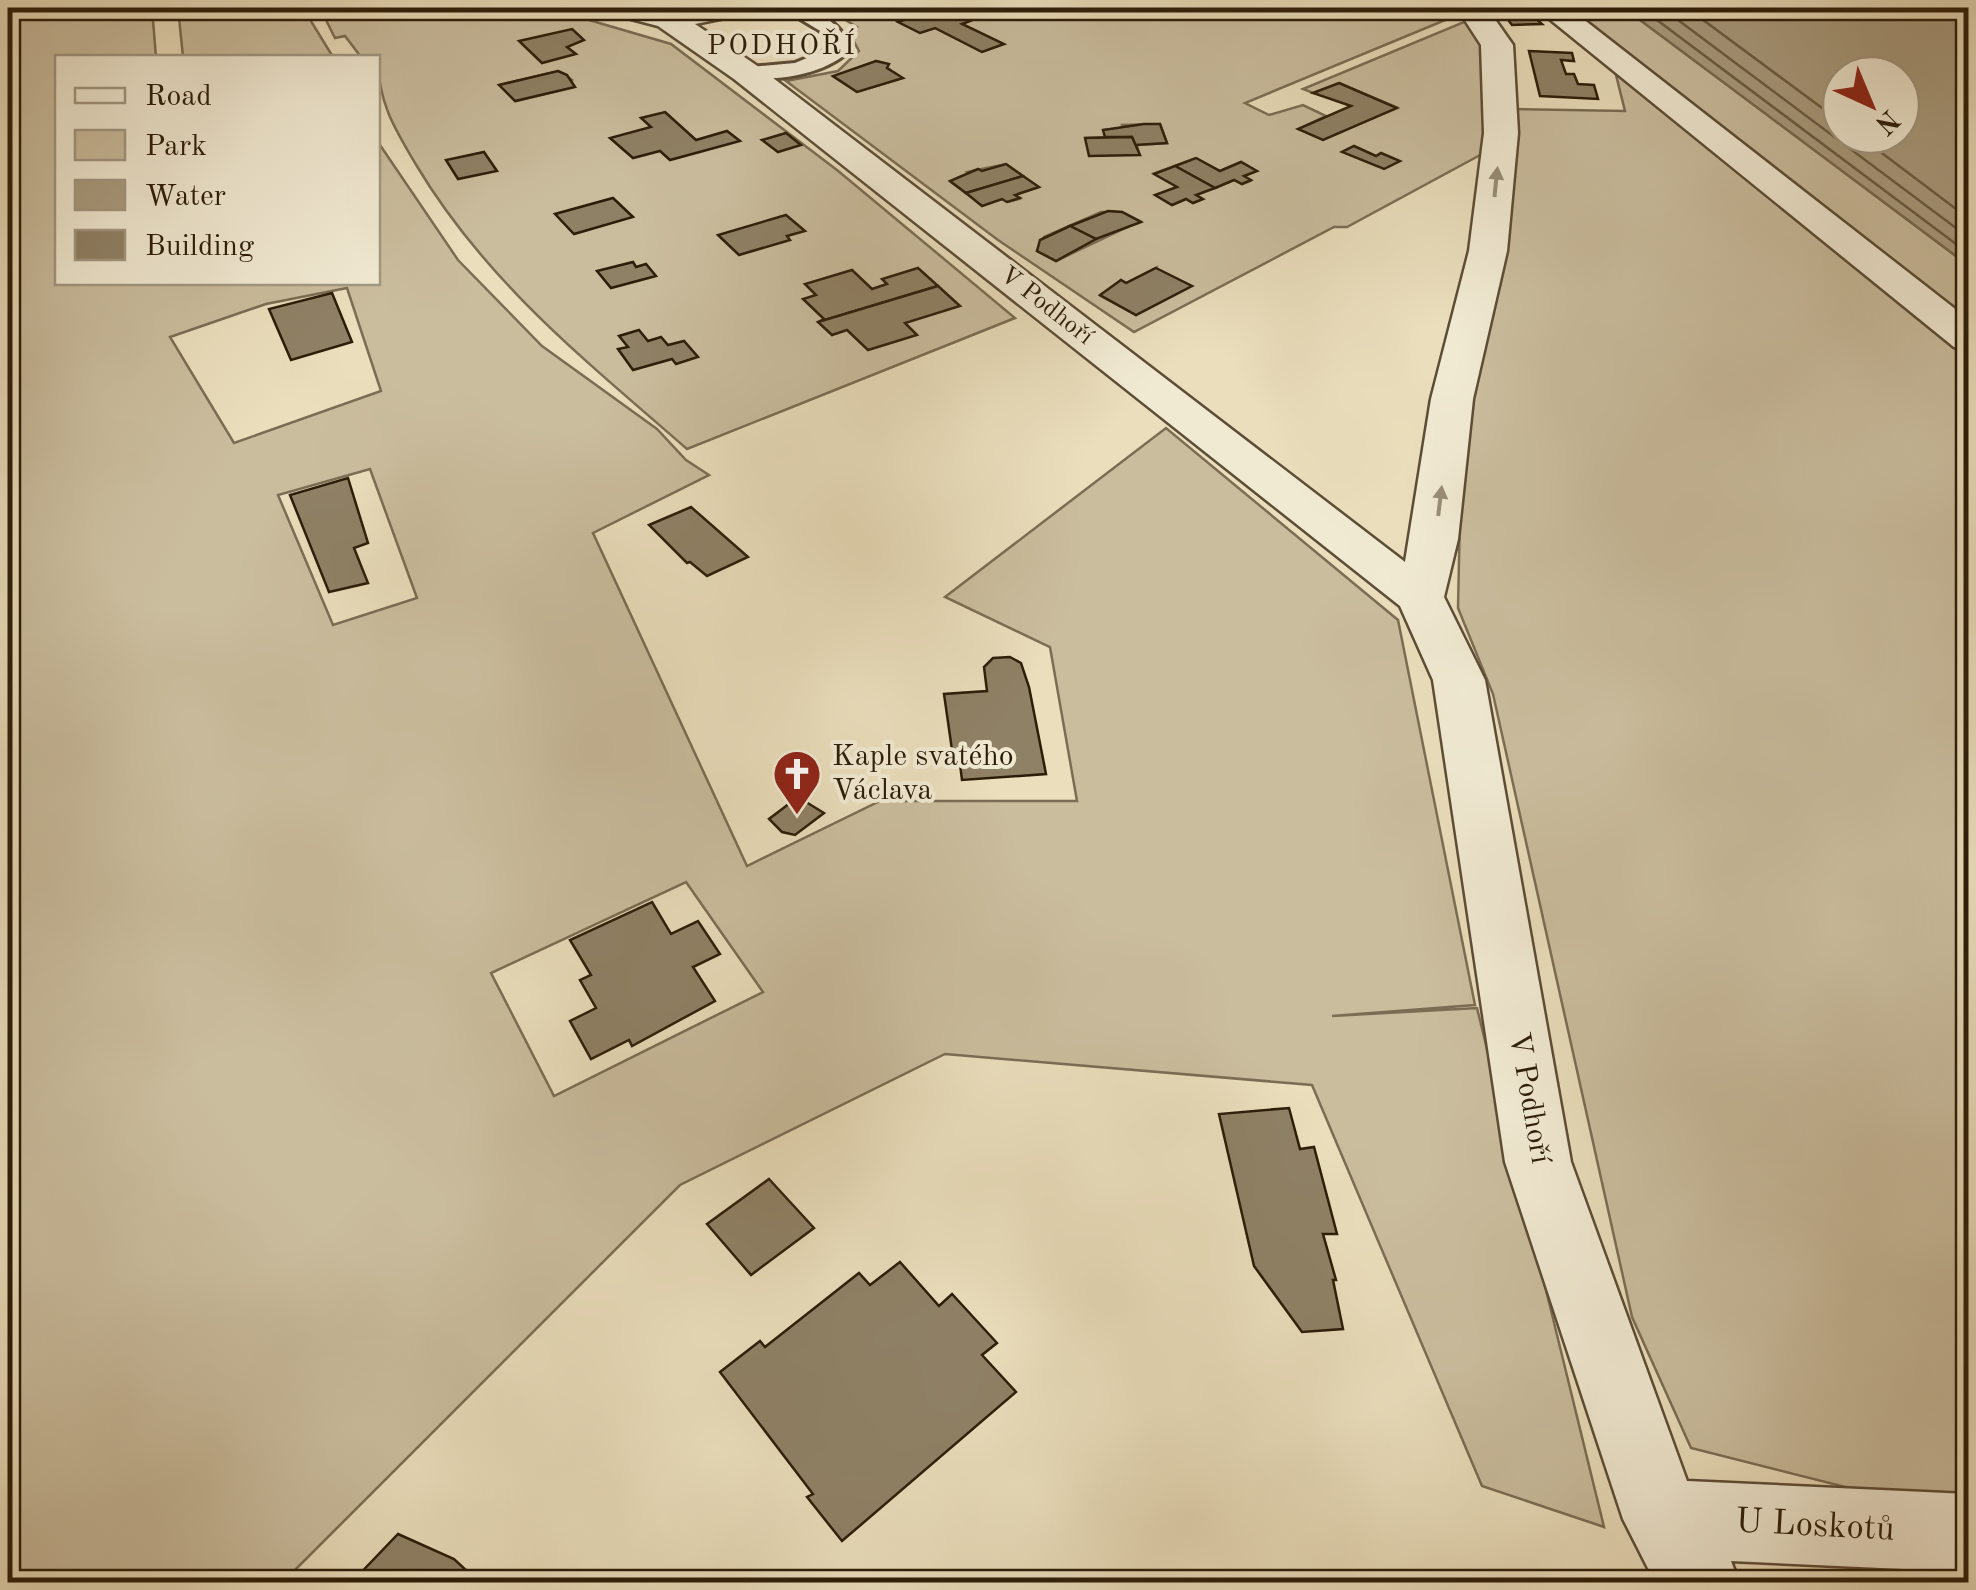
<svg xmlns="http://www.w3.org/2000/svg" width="1976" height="1590" font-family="'Old Standard TT',serif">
<rect width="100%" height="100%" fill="#eadebc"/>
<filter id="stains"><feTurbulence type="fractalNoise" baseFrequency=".002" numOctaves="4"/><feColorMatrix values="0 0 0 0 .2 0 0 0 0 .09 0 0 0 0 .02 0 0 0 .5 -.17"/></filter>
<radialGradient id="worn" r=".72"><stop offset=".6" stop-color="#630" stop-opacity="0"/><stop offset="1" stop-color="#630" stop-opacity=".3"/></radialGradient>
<g fill="#cabd9e" stroke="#7b6d54" stroke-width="2.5" fill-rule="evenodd">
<path d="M 8,8 L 152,8 L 156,57 L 58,58 L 58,282 L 378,282 L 378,142 L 458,260 L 542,346 L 657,429 L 686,460 L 709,475 L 593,533 L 747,866 L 880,801 L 1077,801 L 1050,647 L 945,597 L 1166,428 L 1398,620 L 1475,1005 L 1332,1016 L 1477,1008 L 1604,1527 L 1482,1486 L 1312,1085 L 945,1054 L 680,1185 L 283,1582 L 8,1582 ZM 347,288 L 381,391 L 234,443 L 170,337 L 266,304 ZM 370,469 L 417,598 L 333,625 L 278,495 ZM 686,882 L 763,992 L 554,1096 L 491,973 Z"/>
<polygon points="178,8 303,8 333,57 183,57"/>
<path d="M 320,8 L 548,8 L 671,44 L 837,170 L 1015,318 L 687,449 C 585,360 485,281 415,163 C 393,126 378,101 378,58 L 361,57 L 345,36 L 335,38 ZM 558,71 L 572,80 L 569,82 L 574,87 L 516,101 L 500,85 Z"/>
<path d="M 826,8 L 1464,8 L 1467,11 L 1245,103 L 1269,115 L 1303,105 L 1326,116 L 1299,129 L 1323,140 L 1396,107 L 1339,83 L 1313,93 L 1303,89 L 1471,19 L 1494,71 L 1482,154 L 1347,227 L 1334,227 L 1134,332 L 998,240 L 786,81 L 838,71 L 859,51 L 850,34 L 857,27 ZM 934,10 L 949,18 L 958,15 L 962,24 L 1003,44 L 982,52 L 935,28 L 920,33 L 900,22 L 907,19 L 902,16 ZM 876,61 L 888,64 L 887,68 L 902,78 L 857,92 L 834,77 ZM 1160,124 L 1167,143 L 1137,145 L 1139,154 L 1086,138 L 1105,137 L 1104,130 L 1123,129 L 1122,125 ZM 1196,158 L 1220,171 L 1241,162 L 1256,171 L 1244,176 L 1250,181 L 1242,184 L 1234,180 L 1196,195 L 1202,199 L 1193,203 L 1186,199 L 1172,205 L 1157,195 L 1177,187 L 1155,173 ZM 1006,164 L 1038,187 L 1015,195 L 1019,199 L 1008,202 L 1002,199 L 982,205 L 951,182 L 970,175 L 967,172 ZM 1101,212 L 1122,212 L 1140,221 L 1056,261 L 1037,251 L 1044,237 ZM 1156,268 L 1136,315 L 1101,296 L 1121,280 L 1126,283 Z"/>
<polygon points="1563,8 1624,8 1968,265 1968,327"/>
<polygon points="1614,67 1968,349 1968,1496 1861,1491 1691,1448 1632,1317 1493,694 1458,608 1461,467 1513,109 1625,111"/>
</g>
<path fill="#a99c7f" stroke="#776950" stroke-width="2.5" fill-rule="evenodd" d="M 1624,8 L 1968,8 L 1968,265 ZM 1841,75 L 1901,75 L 1901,135 L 1841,135 Z"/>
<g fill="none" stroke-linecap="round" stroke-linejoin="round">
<g stroke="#6a5c44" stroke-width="2.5">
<polyline points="1641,8 1968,253"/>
<polyline points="1662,8 1968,237"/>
<polyline points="1687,8 1841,122"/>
<polyline points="1858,135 1968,218"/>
</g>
</g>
<g fill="#8f8166" stroke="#2c1d09" stroke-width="2.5">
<polygon points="1499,8 1524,8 1542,24 1512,25"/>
<polygon points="934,10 949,18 958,15 970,21 962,24 1004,44 982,52 935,28 920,33 898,22 907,19 901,16"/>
<polygon points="572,29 584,40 567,47 576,54 542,63 519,41"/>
<polygon points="1529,51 1572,53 1574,61 1561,60 1566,74 1574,74 1578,84 1594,85 1598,99 1540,96"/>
<polygon points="876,61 889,64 887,68 903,78 857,92 833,76"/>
<polygon points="558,71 567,75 575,87 515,101 499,85"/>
<polygon points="1339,83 1397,108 1323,140 1298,129 1351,106 1313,93"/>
<polygon points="665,112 696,140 727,131 740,141 670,160 660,151 633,158 610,138 651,127 641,118"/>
<polygon points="1144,124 1160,124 1167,143 1135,145 1132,137 1105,137 1103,130"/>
<polygon points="786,133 801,145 778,152 762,140"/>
<polygon points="1132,137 1140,155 1089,156 1085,138"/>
<polygon points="1354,146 1376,156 1381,153 1400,161 1384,169 1342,152"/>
<polygon points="484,152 497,171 458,179 446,160"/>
<polygon points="1196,158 1220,171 1241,162 1257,171 1244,176 1251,180 1242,184 1234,180 1215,188 1175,166"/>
<polygon points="1006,164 1023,176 966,193 950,181 978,169 982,171"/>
<polygon points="1175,166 1215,188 1196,195 1203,199 1193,203 1186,199 1172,205 1155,195 1177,187 1154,174"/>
<polygon points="1023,176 1039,187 1015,195 1020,198 1007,202 1002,199 982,206 966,193"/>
<polygon points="613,198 633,217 574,234 555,214"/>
<polygon points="1108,211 1122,212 1141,222 1096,239 1070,226"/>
<polygon points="786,215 805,231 787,236 790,240 739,255 718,235"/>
<polygon points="1070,226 1096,239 1056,261 1037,251 1040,240"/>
<polygon points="633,262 636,267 646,264 656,276 611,288 597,271"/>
<polygon points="918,268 938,286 818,322 824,319 803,299 816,295 805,284 852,270 872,289 887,284 882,279"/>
<polygon points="1156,268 1192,286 1136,315 1100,295 1121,280 1126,283"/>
<polygon points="938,286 960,306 905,323 917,335 868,350 847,330 832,335 818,322"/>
<polygon points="332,293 352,342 291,360 269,309"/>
<polygon points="639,330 648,341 661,337 668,345 684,341 698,357 676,364 672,359 633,370 618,349 628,347 619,336"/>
<polygon points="348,478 368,543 354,548 368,583 329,592 290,495"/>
<polygon points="691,507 748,557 707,576 690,562 687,563 649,525"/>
<polygon points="1010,657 1021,663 1029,687 1046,774 962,780 960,764 954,764 944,694 987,691 984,667 993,658"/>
<polygon points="798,797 824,813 795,835 782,832 769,819"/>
<polygon points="652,902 671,934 698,921 720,954 693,967 715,1001 632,1046 629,1040 591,1059 570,1021 596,1008 580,980 591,975 570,940"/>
<polygon points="1289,1108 1300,1149 1314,1147 1337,1234 1323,1234 1336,1280 1333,1280 1343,1329 1302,1332 1254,1266 1219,1114"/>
<polygon points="769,1179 814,1228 751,1275 707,1224"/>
<polygon points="900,1262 939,1306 952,1294 997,1343 982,1355 1016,1392 842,1541 807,1497 813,1494 720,1372 760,1341 765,1347 859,1273 870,1285"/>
<polygon points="398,1534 454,1559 479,1582 352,1582"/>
</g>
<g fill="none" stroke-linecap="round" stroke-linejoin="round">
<g stroke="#5c4d36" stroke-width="6">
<path id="service" d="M 782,8 C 811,6 841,19 850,50 C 825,75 773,83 738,76 L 738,68 L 795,63 L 831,48 L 822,32 Z"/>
</g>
<g stroke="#5c4d36" stroke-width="5">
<g id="minor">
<polygon points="608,8 669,11 749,8 745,14 695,24 756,65 1405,562 1431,399 1469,251 1484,133 1481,45 1457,8 1487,8 1513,45 1518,133 1507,251 1473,399 1458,539 1444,597 1485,680 1571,1162 1687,1481 1968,1494 1968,1572 1731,1561 1739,1582 1655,1582 1623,1519 1505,1162 1433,680 1400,606 734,79 658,26 612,14"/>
<polygon points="1536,8 1569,8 1968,319 1968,350 1954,347"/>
</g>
</g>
<use href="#service" fill="#f1ead3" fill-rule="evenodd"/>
<use href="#minor" fill="#f1ead3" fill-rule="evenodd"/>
</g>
<defs><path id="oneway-solid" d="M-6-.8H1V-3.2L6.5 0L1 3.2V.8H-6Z" transform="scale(2.5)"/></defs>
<g fill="#988e78">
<use href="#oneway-solid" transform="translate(1496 182) rotate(-84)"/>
<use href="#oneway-solid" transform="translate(1440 501) rotate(-83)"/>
</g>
<defs>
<g id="church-pin" transform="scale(2.5)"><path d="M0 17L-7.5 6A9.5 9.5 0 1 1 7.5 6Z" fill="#8f2418" stroke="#f1ead3"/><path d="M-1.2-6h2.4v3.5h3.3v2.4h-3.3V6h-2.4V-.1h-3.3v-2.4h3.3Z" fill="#fff"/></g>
</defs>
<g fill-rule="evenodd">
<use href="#church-pin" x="797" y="774"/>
</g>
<g text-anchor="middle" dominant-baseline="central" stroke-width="8" stroke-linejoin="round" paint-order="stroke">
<g font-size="25" fill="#2c1d09" stroke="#f1ead3">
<text transform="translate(1046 306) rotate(38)">V Podhoří</text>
</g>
<g font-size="28" letter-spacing="2.5" fill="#2c1d09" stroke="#f1ead3">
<text x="782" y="47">PODHOŘÍ</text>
</g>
<g font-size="30" fill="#2c1d09" stroke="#f1ead3" text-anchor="start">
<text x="832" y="757">Kaple svatého<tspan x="832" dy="34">Václava</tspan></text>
</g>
<g font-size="30" fill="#2c1d09" stroke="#f1ead3">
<text transform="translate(1529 1098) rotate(80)">V Podhoří</text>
</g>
<g font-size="35" fill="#2c1d09" stroke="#f1ead3">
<text transform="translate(1815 1526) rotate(3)">U Loskotů</text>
</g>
</g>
<rect width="1976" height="1590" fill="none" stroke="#eadebc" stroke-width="40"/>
<rect x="10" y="10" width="1956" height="1570" fill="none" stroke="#2c1d09" stroke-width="5"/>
<rect x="20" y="20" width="1936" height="1550" fill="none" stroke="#2c1d09" stroke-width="2.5"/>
<rect x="55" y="55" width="325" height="230" fill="#f1ead3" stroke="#a29882" stroke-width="2.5"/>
<rect x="75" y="88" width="50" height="15" fill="#f1ead3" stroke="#a29882" stroke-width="2.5"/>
<text x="145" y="105" font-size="30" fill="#2c1d09">Road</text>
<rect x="75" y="130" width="50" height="30" fill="#cabd9e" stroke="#a29882" stroke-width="2.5"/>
<text x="145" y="155" font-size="30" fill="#2c1d09">Park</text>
<rect x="75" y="180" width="50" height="30" fill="#a99c7f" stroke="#a29882" stroke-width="2.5"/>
<text x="145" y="205" font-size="30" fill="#2c1d09">Water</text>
<rect x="75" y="230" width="50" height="30" fill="#8f8166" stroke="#a29882" stroke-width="2.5"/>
<text x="145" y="255" font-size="30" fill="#2c1d09">Building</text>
<g transform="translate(1871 105) rotate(136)"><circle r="48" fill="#f1ead3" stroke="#a29882" stroke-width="2.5"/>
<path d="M0-8L18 38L0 25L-18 38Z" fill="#8f2418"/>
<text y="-15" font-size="28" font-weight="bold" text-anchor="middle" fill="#2c1d09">N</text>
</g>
<rect width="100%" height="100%" filter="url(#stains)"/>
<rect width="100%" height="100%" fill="url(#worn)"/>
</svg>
